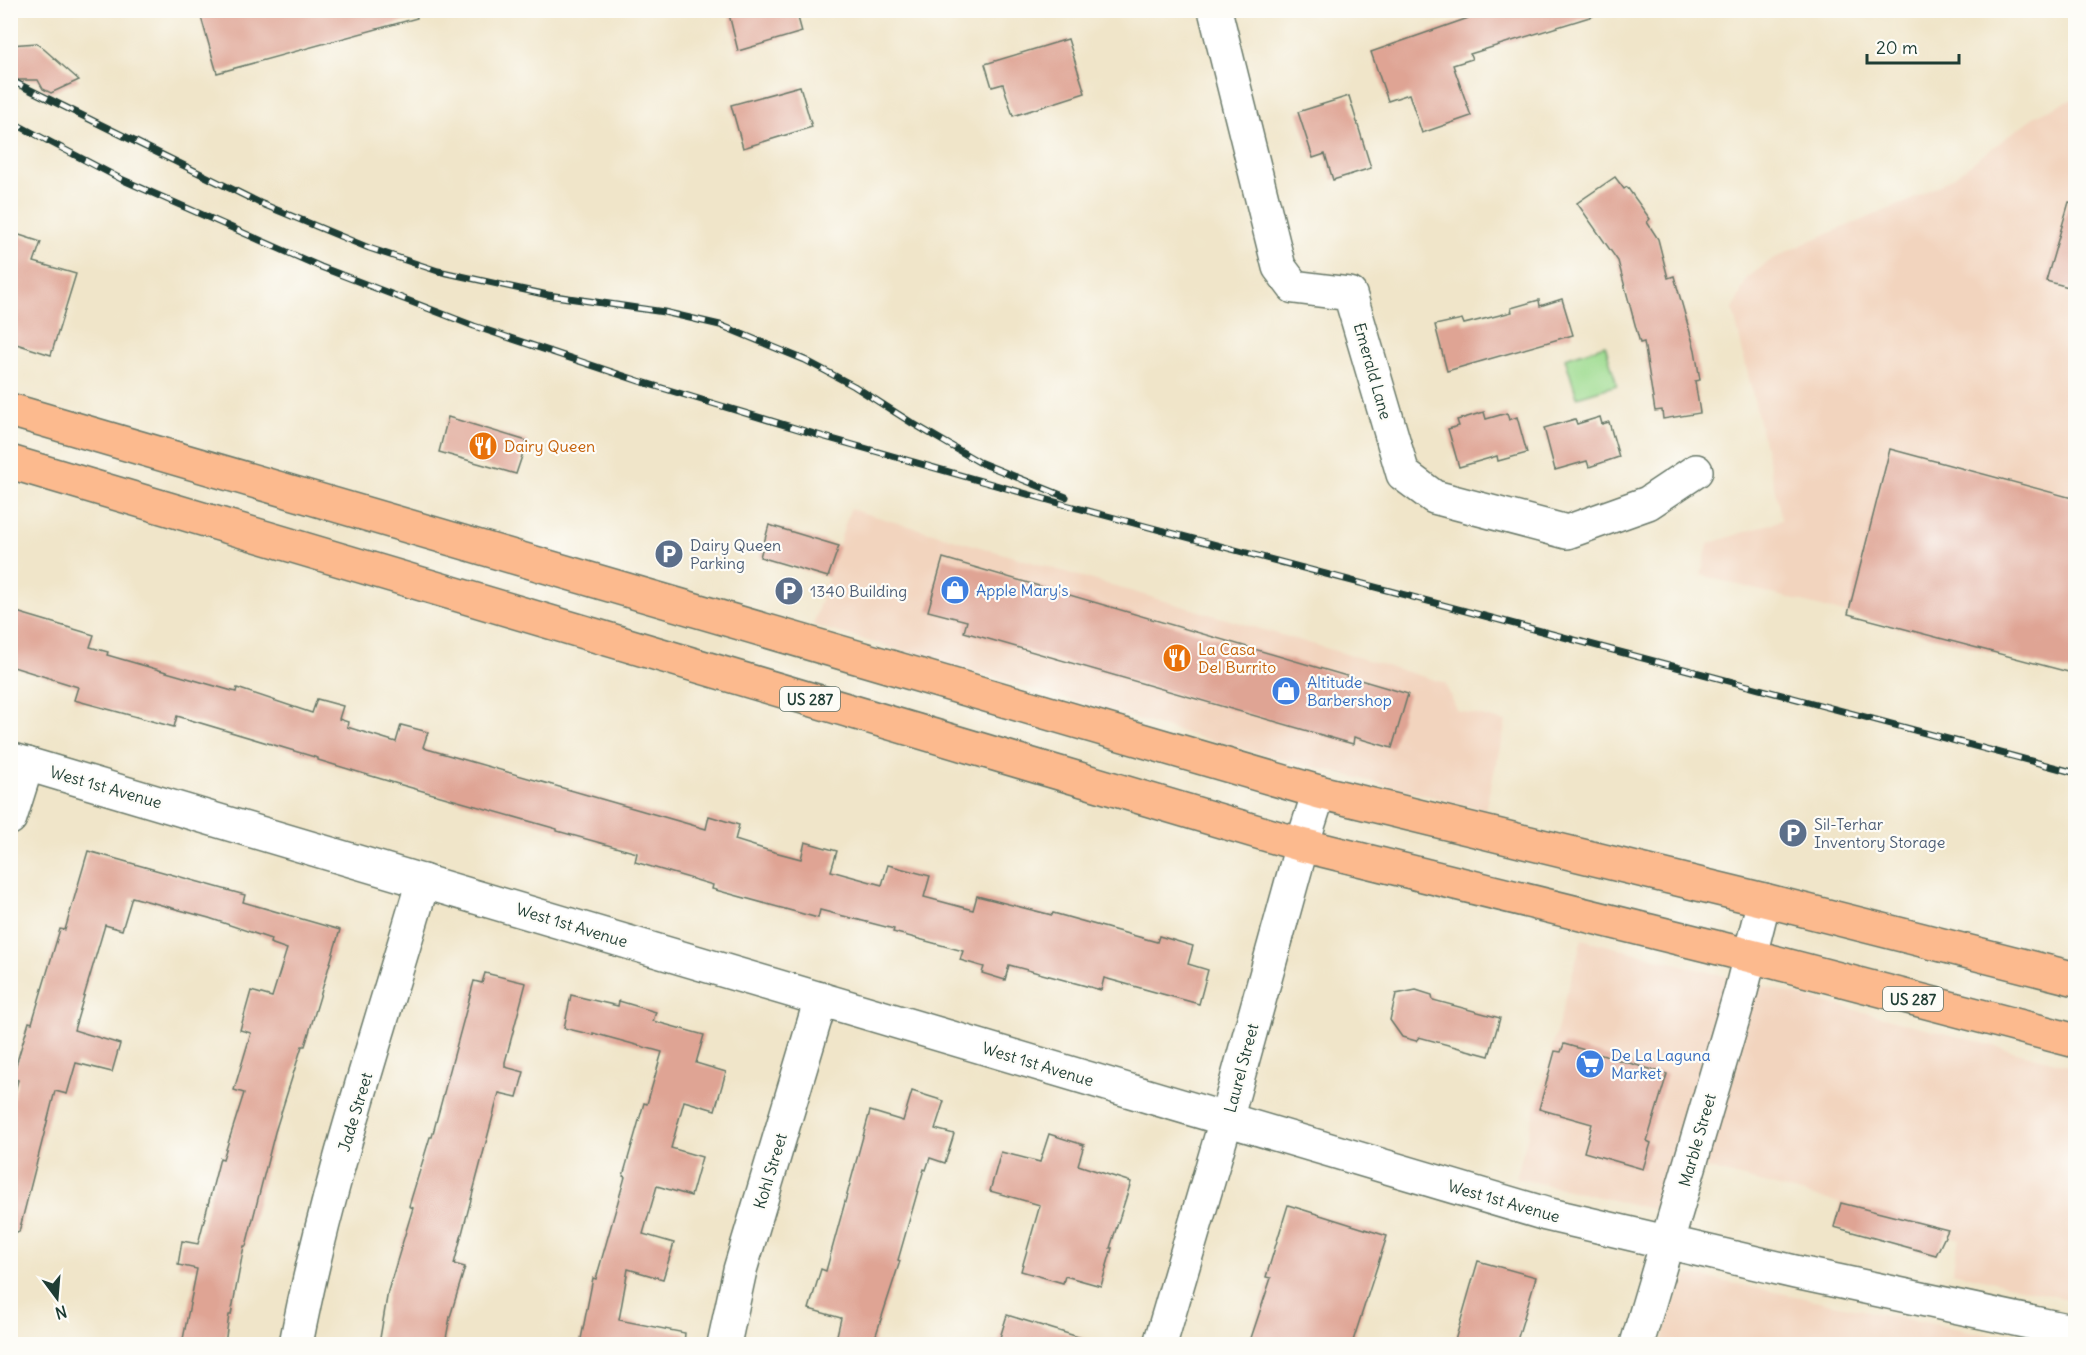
<svg xmlns="http://www.w3.org/2000/svg" width="2086" height="1355" font-family="Delius,sans-serif">
<rect width="100%" height="100%" fill="#fdfcf7"/>
<filter id="ink" filterUnits="userSpaceOnUse"><feTurbulence type="fractalNoise" baseFrequency=".0167" numOctaves="2"/><feDisplacementMap in="SourceGraphic" scale="12" xChannelSelector="R" yChannelSelector="G"/><feConvolveMatrix kernelMatrix="1 2 1 2 8 2 1 2 1" color-interpolation-filters="sRGB"/></filter>
<filter id="wash" filterUnits="userSpaceOnUse"><feTurbulence type="fractalNoise" baseFrequency=".008" numOctaves="4" result="noise"/><feDisplacementMap in="SourceGraphic" scale="24" xChannelSelector="R" yChannelSelector="G"/><feGaussianBlur stdDeviation="1.35" result="paint"/><feColorMatrix in="noise" values="0 0 0 0 0 0 0 0 0 0 0 0 0 0 0 0 0 1.4 0 .05"/><feComposite in="paint" operator="in"/></filter>
<g filter="url(#wash)">
<rect width="100%" height="100%" fill="#f0e5c9"/>
<g fill="#f2d4be">
<polygon points="2075,98 2075,674 1701,575 1708,544 1782,520 1733,310 1747,278 1771,260 1810,241 1909,201 1952,178 2035,116"/>
<polygon points="850,509 1445,683 1456,710 1506,722 1485,810 1223,744 813,625"/>
<polygon points="1582,939 2075,1067 2075,1301 1952,1272 1959,1239 1840,1203 1671,1159 1656,1210 1516,1178"/>
<polygon points="1693,1275 1872,1312 2036,1344 1662,1344 1671,1310 1683,1284 1687,1277"/>
</g>
<polygon fill="#9fdc91" stroke="#5f8c62" stroke-width="1.5" points="1605,345 1617,385 1577,397 1565,358"/>
<g id="blocks">
<g fill="#dfa494">
<polygon points="199,10 416,10 417,18 217,73"/>
<polygon points="728,10 796,10 802,32 738,51"/>
<polygon points="1476,10 1592,10 1593,16 1470,54 1472,59 1453,65 1471,116 1422,133 1409,94 1388,101 1371,52 1477,15"/>
<polygon points="1068,39 1085,93 1013,116 1003,84 992,87 985,64"/>
<polygon points="37,43 79,80 51,93 43,89 38,80 15,80 15,67 10,65 10,45"/>
<polygon points="800,86 812,127 743,148 731,105"/>
<polygon points="1349,96 1371,168 1333,180 1325,154 1313,158 1298,112"/>
<polygon points="1615,177 1624,189 1627,187 1650,219 1647,222 1658,239 1668,278 1674,276 1695,350 1700,380 1695,381 1700,413 1663,419 1662,410 1655,411 1644,342 1640,343 1618,261 1577,203"/>
<polygon points="2069,202 2076,203 2076,289 2046,281"/>
<polygon points="10,232 41,242 34,262 76,274 51,355 10,342"/>
<polygon points="1562,299 1573,335 1447,371 1435,325 1462,319 1464,324 1512,312 1511,308 1539,300 1540,306"/>
<polygon points="1484,412 1486,419 1507,413 1509,420 1517,417 1527,453 1498,461 1497,456 1459,467 1448,429 1459,426 1457,420"/>
<polygon points="448,417 527,441 516,474 439,452"/>
<polygon points="1600,417 1602,424 1609,422 1619,457 1589,467 1587,461 1555,470 1544,428 1575,419 1577,424"/>
<polygon points="1890,449 2076,499 2076,674 1848,614"/>
<polygon points="769,525 839,546 828,577 760,557"/>
<polygon points="943,558 1408,694 1392,748 1354,737 1353,744 964,632 967,621 928,611"/>
<polygon points="10,610 94,635 90,647 108,652 107,655 236,692 237,688 312,713 317,699 343,706 339,719 348,722 347,727 396,742 401,725 428,732 423,747 427,749 706,829 709,816 739,825 735,840 767,850 801,859 805,842 837,851 831,871 882,885 888,865 930,876 924,897 973,910 977,896 1052,915 1053,913 1157,942 1159,936 1193,946 1188,964 1208,970 1199,1004 1104,978 1101,990 1009,965 1005,980 982,973 984,967 960,960 963,951 893,932 894,929 820,910 818,918 712,889 713,885 635,862 637,853 557,831 557,829 398,784 318,760 318,758 177,716 174,727 74,700 78,687 10,666"/>
<polygon points="88,851 245,895 243,902 340,930 305,1046 302,1046 275,1132 246,1246 244,1246 231,1315 229,1315 225,1344 182,1344 197,1269 178,1265 182,1241 198,1244 220,1158 223,1159 244,1093 234,1090 251,1033 240,1030 251,991 272,997 287,949 270,943 271,939 209,918 132,897 122,930 105,925 74,1030 120,1044 112,1072 76,1063 67,1094 55,1091 19,1232 10,1231 10,1110 18,1080 12,1078 29,1022 32,1023 60,929 65,930"/>
<polygon points="485,973 526,983 505,1062 505,1067 524,1072 517,1097 499,1093 454,1264 465,1267 450,1317 445,1344 379,1344 388,1291 413,1208 409,1206 430,1137 432,1137 474,981 482,983"/>
<polygon points="1416,990 1432,995 1433,1000 1500,1018 1489,1056 1419,1037 1416,1041 1402,1037 1390,1020 1396,994"/>
<polygon points="571,995 618,1006 619,1001 656,1012 653,1021 704,1035 696,1063 726,1072 715,1110 684,1101 671,1148 702,1157 691,1196 657,1186 643,1234 674,1243 663,1279 628,1269 619,1320 685,1333 684,1344 580,1344 593,1278 596,1279 625,1177 623,1176 644,1103 647,1104 662,1052 593,1033 593,1035 564,1028"/>
<polygon points="1564,1044 1667,1074 1647,1141 1651,1143 1643,1169 1584,1152 1592,1124 1539,1109 1555,1051 1561,1052"/>
<polygon points="912,1091 944,1101 935,1129 954,1134 945,1163 930,1158 926,1170 924,1169 898,1260 900,1261 873,1344 835,1344 841,1318 809,1309 821,1269 826,1271 870,1111 903,1121"/>
<polygon points="1049,1134 1084,1145 1078,1165 1131,1182 1110,1248 1112,1248 1101,1286 1065,1276 1063,1283 1021,1271 1040,1205 990,1191 1001,1152 1040,1162"/>
<polygon points="1841,1203 1948,1230 1936,1255 1834,1227"/>
<polygon points="1288,1205 1387,1236 1352,1344 1249,1344 1271,1278 1266,1277"/>
<polygon points="1478,1261 1536,1277 1516,1344 1454,1344"/>
<polygon points="1007,1315 1085,1339 1084,1344 998,1344"/>
</g>
</g>
</g>
<g filter="url(#ink)">
<use href="#blocks" fill-opacity="0" stroke="#687868" stroke-width="1.5"/>
<g fill="none" stroke-linecap="round" stroke-linejoin="round">
<g stroke="#687868" stroke-width="36">
<g id="minor">
<polyline points="1215,10 1279,267 1294,287 1350,294 1403,474 1434,497 1567,532 1648,503 1696,471"/>
<polyline points="10,759 1546,1214 1795,1272 2076,1332"/>
<polyline points="10,818 27,764"/>
<path d="M 296,1344 C 326,1187 378,1035 423,881"/>
<polyline points="724,1344 740,1270 821,999"/>
<polyline points="1160,1344 1226,1120 1302,845 1319,792"/>
<polyline points="1637,1344 1741,991 1764,900"/>
</g>
</g>
<g stroke="#687868" stroke-width="36">
<g id="primary">
<polyline points="10,410 1319,792 1764,900 2076,979"/>
<polyline points="10,462 1302,845 1751,956 2076,1041"/>
</g>
</g>
<use href="#minor" stroke="#fff" stroke-width="33"/>
<use href="#primary" stroke="#fcba8e" stroke-width="33"/>
<g stroke="#1f3d34" stroke-width="7">
<g id="rail">
<polyline points="10,80 260,203 369,248 438,271 548,295 664,312 720,325 805,360 854,386 912,423 979,462 1066,497"/>
<polyline points="10,121 121,179 321,267 474,326 639,381 818,435 1066,505 2076,773"/>
</g>
</g>
<use href="#rail" stroke="#fdfcf7" stroke-width="4.5" stroke-dasharray="14" stroke-linecap="butt"/>
</g>
</g>
<defs>
<g id="restaurant-disc" transform="scale(1.5)"><circle r="9.5" fill="#e8710a" stroke="#fdfcf7"/><path d="M-5-6h1v4h1v-4h1v4h1v-4h1v5L-1.5 .5V6h-2V.5L-5-1ZM5-6V6H3V1.5H1.5Q1.5-4 5-6Z" fill="#fff"/></g>
<g id="parking-disc" transform="scale(1.5)"><circle r="9.5" fill="#5c6f8a" stroke="#fdfcf7"/><path d="M-3.5-5.5H1a3.5 3.5 0 0 1 0 7H-1V5.5H-3.5ZM-1-3.4V-.6H.8a1.4 1.4 0 0 0 0-2.8Z" fill="#fff"/></g>
<g id="shop-disc" transform="scale(1.5)"><circle r="9.5" fill="#3f7fe0" stroke="#fdfcf7"/><path d="M-5-2.5h2.3a2.7 3.5 0 0 1 5.4 0H5L5.5 6h-11ZM-1.5-2.5h3a1.5 2.3 0 0 0-3 0Z" fill="#fff"/></g>
<g id="supermarket-disc" transform="scale(1.5)"><circle r="9.5" fill="#3f7fe0" stroke="#fdfcf7"/><path d="M-6-5.5h2.5l.6 2H6L4.5 2H-2.5L-4.4-4H-6ZM-1.5 3.2a1.3 1.3 0 1 0 .1 0ZM3 3.2a1.3 1.3 0 1 0 .1 0Z" fill="#fff"/></g>
</defs>
<g fill-rule="evenodd">
<use href="#restaurant-disc" x="483" y="446"/>
<use href="#parking-disc" x="669" y="554"/>
<use href="#shop-disc" x="955" y="590"/>
<use href="#parking-disc" x="789" y="591"/>
<use href="#restaurant-disc" x="1177" y="658"/>
<use href="#shop-disc" x="1286" y="691"/>
<use href="#parking-disc" x="1793" y="833"/>
<use href="#supermarket-disc" x="1590" y="1064"/>
</g>
<g text-anchor="middle" dominant-baseline="central" stroke-width="4.5" stroke-linejoin="round" paint-order="stroke">
<g fill="#fdfcf7" stroke="#62766e" stroke-width="1.5">
<rect x="780" y="687" width="60" height="24" rx="4.5"/>
<rect x="1883" y="987" width="60" height="24" rx="4.5"/>
</g>
<g font-size="15" font-weight="bold" fill="#1f3d34">
<text x="810" y="699">US 287</text>
<text x="1913" y="999">US 287</text>
</g>
<g font-size="16" fill="#1f3d34" stroke="#fdfcf7">
<text transform="translate(1373 371) rotate(74)">Emerald Lane</text>
<text transform="translate(106 787) rotate(16)">West 1st Avenue</text>
<text transform="translate(572 925) rotate(17)">West 1st Avenue</text>
<text transform="translate(1038 1064) rotate(17)">West 1st Avenue</text>
<text transform="translate(1241 1068) rotate(-75)">Laurel Street</text>
<text transform="translate(355 1112) rotate(-73)">Jade Street</text>
<text transform="translate(1697 1140) rotate(-74)">Marble Street</text>
<text transform="translate(770 1171) rotate(-73)">Kohl Street</text>
<text transform="translate(1504 1201) rotate(16)">West 1st Avenue</text>
</g>
<g font-size="16" fill="#c56008" stroke="#fdfcf7" text-anchor="start">
<text x="504" y="446">Dairy Queen</text>
<text x="1198" y="649">La Casa<tspan x="1198" dy="18">Del Burrito</tspan></text>
</g>
<g font-size="16" fill="#4e5e75" stroke="#fdfcf7" text-anchor="start">
<text x="690" y="545">Dairy Queen<tspan x="690" dy="18">Parking</tspan></text>
<text x="810" y="591">1340 Building</text>
<text x="1814" y="824">Sil-Terhar<tspan x="1814" dy="18">Inventory Storage</tspan></text>
</g>
<g font-size="16" fill="#366cbe" stroke="#fdfcf7" text-anchor="start">
<text x="976" y="590">Apple Mary's</text>
<text x="1307" y="682">Altitude<tspan x="1307" dy="18">Barbershop</tspan></text>
<text x="1611" y="1055">De La Laguna<tspan x="1611" dy="18">Market</tspan></text>
</g>
</g>
<rect width="2086" height="1355" fill="none" stroke="#fdfcf7" stroke-width="36"/>
<g transform="translate(57 1298) rotate(164)" stroke="#fdfcf7" stroke-width="4.5" paint-order="stroke">
<path d="M0-4.5L10 22L0 15L-10 22Z" fill="#1f3d34"/>
<text y="-9" font-size="16" font-weight="bold" text-anchor="middle" fill="#1f3d34">N</text>
</g>
<path d="M1867 54v9h92v-9" fill="none" stroke="#1f3d34" stroke-width="3"/>
<text x="1876" y="54" font-size="18" fill="#1f3d34" stroke="#fdfcf7" stroke-width="4.5" paint-order="stroke">20 m</text>
</svg>
